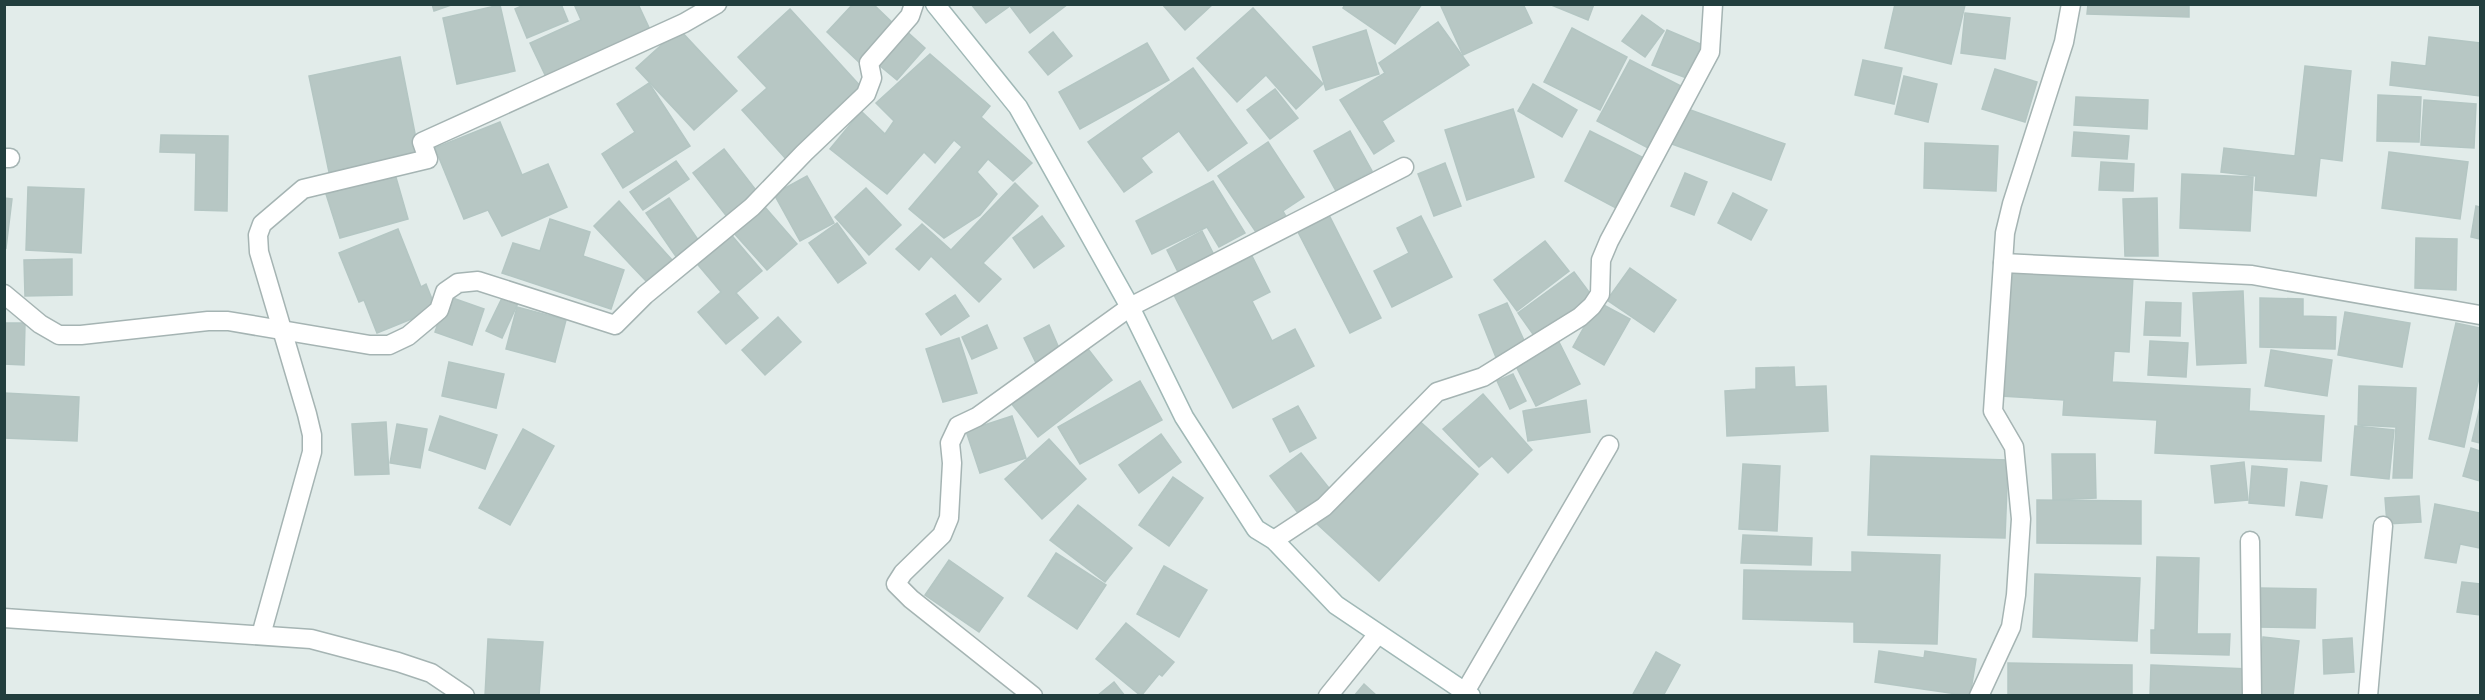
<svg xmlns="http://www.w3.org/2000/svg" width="2485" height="700" font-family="'Exo 2',sans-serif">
<rect width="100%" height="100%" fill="#e2ecea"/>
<g fill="#b7c7c4" stroke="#b4c6c3" stroke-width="1.5">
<polygon points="432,4 454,4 434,11"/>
<polygon points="526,4 561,4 568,21 527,38 515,9"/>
<polygon points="574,4 638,4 651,32 547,79 530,43 581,20"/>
<polygon points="853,4 873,4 898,28 862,65 827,32"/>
<polygon points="971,4 1068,4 1030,33 1010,6 986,23"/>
<polygon points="1162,4 1213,4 1185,30"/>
<polygon points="1345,4 1422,4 1395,44 1343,8"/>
<polygon points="1440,4 1523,4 1532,23 1463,55"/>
<polygon points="1549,4 1594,4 1588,20"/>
<polygon points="1895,4 1965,5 1951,64 1885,48"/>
<polygon points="2088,4 2189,4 2189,17 2087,14"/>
<polygon points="500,5 515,71 457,84 443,18"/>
<polygon points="1253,8 1323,84 1296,109 1266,75 1237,102 1197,58"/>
<polygon points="790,9 863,89 786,159 742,110 767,88 738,57"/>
<polygon points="1965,13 2010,18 2005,59 1961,53"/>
<polygon points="1642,15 1664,31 1645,57 1622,41"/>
<polygon points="1438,22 1469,65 1382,121 1394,141 1374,154 1340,100 1385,73 1379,63"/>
<polygon points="903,28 925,48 897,80 874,61"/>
<polygon points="1572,28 1627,57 1600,110 1544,82"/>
<polygon points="679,29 737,91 694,130 636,68"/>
<polygon points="1366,30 1379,74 1326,90 1313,47"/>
<polygon points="1667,30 1705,46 1692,80 1652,65"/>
<polygon points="1053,32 1072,56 1048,75 1029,52"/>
<polygon points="2429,37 2480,43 2480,96 2390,85 2392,62 2426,66"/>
<polygon points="1147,43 1169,80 1080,129 1059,92"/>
<polygon points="930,54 990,106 981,117 1032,163 1013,181 988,159 977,172 997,194 980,215 944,238 909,209 962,147 954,140 935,163 924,152 887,194 830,149 858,115 862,112 885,134 894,121 876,103"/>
<polygon points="400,57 419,154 329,172 309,76"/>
<polygon points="1630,60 1683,87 1650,149 1597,121"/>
<polygon points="1863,60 1902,68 1894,104 1855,95"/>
<polygon points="2305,66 2351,71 2342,161 2320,158 2316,196 2255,190 2256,176 2221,172 2224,148 2295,156"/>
<polygon points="1193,68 1247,143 1208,171 1179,131 1141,158 1152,172 1124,192 1088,142"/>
<polygon points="1995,69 2037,82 2025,122 1982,109"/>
<polygon points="1904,76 1937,84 1928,122 1895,114"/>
<polygon points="649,83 690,146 623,188 602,154 635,132 617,104"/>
<polygon points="1533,84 1577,110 1562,137 1518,111"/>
<polygon points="1275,89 1298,118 1270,139 1247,110"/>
<polygon points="2378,95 2421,97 2419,142 2377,141"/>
<polygon points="2076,97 2148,100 2147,129 2074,125"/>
<polygon points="2424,100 2476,104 2474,148 2421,145"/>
<polygon points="1685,108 1785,144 1771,180 1672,144"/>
<polygon points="1513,109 1534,177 1467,200 1445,130"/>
<polygon points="500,122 522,175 548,164 567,207 502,236 488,210 464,219 435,148"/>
<polygon points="1350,131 1372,171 1336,191 1314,151"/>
<polygon points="1590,131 1642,157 1616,208 1565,181"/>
<polygon points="2074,132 2129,136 2127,159 2072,156"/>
<polygon points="161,135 228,136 227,211 195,210 196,153 160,152"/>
<polygon points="1268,142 1304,197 1283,211 1288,220 1260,238 1218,176"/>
<polygon points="1925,143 1998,146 1996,191 1924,188"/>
<polygon points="724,149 759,194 728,218 693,173"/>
<polygon points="2389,152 2468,162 2460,219 2382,208"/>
<polygon points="676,161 689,179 643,210 630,192"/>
<polygon points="2101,162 2134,164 2133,191 2099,190"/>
<polygon points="1445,163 1461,206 1434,216 1418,174"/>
<polygon points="1685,173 1707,182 1694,215 1671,206"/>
<polygon points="395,174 408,219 340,238 326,194"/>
<polygon points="2182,174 2253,177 2250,231 2180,228"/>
<polygon points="807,176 834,223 800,241 774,194"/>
<polygon points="1213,181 1245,233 1219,247 1207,227 1152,254 1136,221"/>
<polygon points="1015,183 1038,206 983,263 1001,279 979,302 931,256 919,270 896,249 922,224 951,250"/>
<polygon points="28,187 84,189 81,253 26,250"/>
<polygon points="866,188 901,225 869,255 835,217"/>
<polygon points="1733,193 1767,210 1751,240 1718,223"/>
<polygon points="4,198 12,199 6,248 4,247"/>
<polygon points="669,198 699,241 677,258 646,213"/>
<polygon points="2157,198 2158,256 2125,256 2123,199"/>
<polygon points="619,201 672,260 646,281 594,226"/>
<polygon points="764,206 797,244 767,270 733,232"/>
<polygon points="2476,206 2480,207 2480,239 2471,237"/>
<polygon points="1328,213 1381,318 1350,333 1296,228"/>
<polygon points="1042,216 1064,246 1034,268 1013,238"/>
<polygon points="1421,216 1452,277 1392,307 1374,271 1409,253 1397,228"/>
<polygon points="550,219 590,232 583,256 624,270 611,309 502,273 513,243 540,251"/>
<polygon points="837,223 866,263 838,283 809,243"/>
<polygon points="398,229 421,287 426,284 436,309 377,333 364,300 359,302 339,253"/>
<polygon points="728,231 762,271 736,293 758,318 726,344 698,312 721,292 694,260"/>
<polygon points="1202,231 1216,259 1181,278 1167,250"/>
<polygon points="2416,238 2457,239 2456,290 2415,288"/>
<polygon points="1545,241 1569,271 1517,311 1494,280"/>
<polygon points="1252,256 1270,292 1252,301 1272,341 1295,329 1314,366 1233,408 1174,295"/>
<polygon points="72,259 72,295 25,296 24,260"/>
<polygon points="1630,268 1676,300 1654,332 1607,300"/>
<polygon points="2008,269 2133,276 2129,352 2114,351 2112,382 2250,389 2249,411 2324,416 2321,461 2155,453 2157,420 2063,415 2064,400 2001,396"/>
<polygon points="1574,272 1595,300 1559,326 1556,321 1535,337 1518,313"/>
<polygon points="2243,291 2246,363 2197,365 2193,293"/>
<polygon points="955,295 969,316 941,335 926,314"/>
<polygon points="447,296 484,309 472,345 435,332"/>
<polygon points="503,296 518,303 502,338 486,331"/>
<polygon points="2260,298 2303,299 2303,316 2336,317 2335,349 2260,347"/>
<polygon points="1598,302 1630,319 1604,365 1573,347"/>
<polygon points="2146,302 2181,303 2180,336 2144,335"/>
<polygon points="1507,303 1527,347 1497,360 1479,315"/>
<polygon points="517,307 566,320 555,362 506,349"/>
<polygon points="2345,312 2410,323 2402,367 2338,355"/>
<polygon points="778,317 801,342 765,375 742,350"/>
<polygon points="4,323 25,323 24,365 4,364"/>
<polygon points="2456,323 2480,328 2480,373 2464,447 2429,439"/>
<polygon points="987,325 997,348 972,359 962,337"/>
<polygon points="1049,325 1061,353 1037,365 1024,338"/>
<polygon points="959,338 977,393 943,402 926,349"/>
<polygon points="2150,341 2188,343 2186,377 2148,375"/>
<polygon points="1559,342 1580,384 1536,406 1515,364"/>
<polygon points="1085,345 1112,380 1038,437 1011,403"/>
<polygon points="2271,350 2332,360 2327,396 2265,386"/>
<polygon points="449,362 504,374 496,408 442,396"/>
<polygon points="1794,367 1795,387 1826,386 1828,431 1727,436 1725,391 1756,389 1756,368"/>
<polygon points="1513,374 1526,401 1510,409 1497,381"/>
<polygon points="1140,381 1162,420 1080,464 1058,427"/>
<polygon points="2359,386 2416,388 2412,478 2393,478 2396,427 2358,425"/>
<polygon points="4,393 79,397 77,441 4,438"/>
<polygon points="1483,394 1532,450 1508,473 1492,456 1479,467 1443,429"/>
<polygon points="1586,400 1590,432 1528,441 1523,411"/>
<polygon points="1298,406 1316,438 1290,452 1273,419"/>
<polygon points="2480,407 2480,443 2472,441"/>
<polygon points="440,416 497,435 485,469 429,450"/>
<polygon points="1012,416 1026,458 980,473 966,431"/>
<polygon points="1415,417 1478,474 1379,581 1316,523"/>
<polygon points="386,422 389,474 355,475 352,424"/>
<polygon points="397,424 427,429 420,468 390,463"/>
<polygon points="2355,426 2394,430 2389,479 2351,475"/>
<polygon points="523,429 554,446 510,525 479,508"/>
<polygon points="1161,434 1181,462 1139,493 1119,465"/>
<polygon points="1049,439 1086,479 1042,519 1005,479"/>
<polygon points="2471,448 2480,451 2480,481 2463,476"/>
<polygon points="1301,453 1333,493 1301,517 1270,476"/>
<polygon points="2052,454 2095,454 2096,498 2053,500"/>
<polygon points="1871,456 2008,460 2005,538 1868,535"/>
<polygon points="2244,462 2248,500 2215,503 2211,466"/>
<polygon points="1743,464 1780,466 1777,531 1739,529"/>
<polygon points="2252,466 2287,469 2284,506 2249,503"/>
<polygon points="1173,477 1203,498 1169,546 1139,525"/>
<polygon points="2301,482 2327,486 2322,518 2296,515"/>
<polygon points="2419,496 2421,522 2387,524 2385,498"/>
<polygon points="2037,500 2141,501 2141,544 2037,543"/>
<polygon points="2435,504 2480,513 2480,548 2460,544 2456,563 2425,558"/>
<polygon points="1078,505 1132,548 1105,582 1050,540"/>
<polygon points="1743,535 1812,538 1811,565 1741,563"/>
<polygon points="1852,552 1940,555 1937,644 1854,642 1854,622 1743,619 1744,570 1852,572"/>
<polygon points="1056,553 1106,585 1077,629 1028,596"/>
<polygon points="2157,557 2199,558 2197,634 2230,634 2229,655 2151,653 2151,630 2155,630"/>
<polygon points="949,560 1003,598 979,632 925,595"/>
<polygon points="1164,566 1207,590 1179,637 1137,614"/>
<polygon points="2035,574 2140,578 2137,641 2033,637"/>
<polygon points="2462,582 2480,584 2480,615 2457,612"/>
<polygon points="2259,588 2316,589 2315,628 2258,627"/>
<polygon points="1126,623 1174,662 1162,676 1159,674 1141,696 1096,659"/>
<polygon points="2263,637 2299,641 2293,696 2257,694"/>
<polygon points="2352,638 2354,672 2324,674 2323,640"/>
<polygon points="488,639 543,642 539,696 485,696"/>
<polygon points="1879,651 1924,658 1925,651 1976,659 1970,696 1875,682"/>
<polygon points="1656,652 1680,665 1663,696 1632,696"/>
<polygon points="2008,663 2132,665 2132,696 2008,695"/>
<polygon points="2151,665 2249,669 2248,696 2150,696"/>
<polygon points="1114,682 1125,696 1097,696"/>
<polygon points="1364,684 1377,696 1354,696"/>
</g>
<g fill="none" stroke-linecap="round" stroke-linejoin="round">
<g stroke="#a5b4b3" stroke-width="21">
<g id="street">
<polyline points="4,158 10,158"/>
<polyline points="2003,263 2252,275 2480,315"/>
<polyline points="4,294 40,324 59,335 81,335 208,321 228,321 370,345 389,345 408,336 439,310 445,292 458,283 478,281 615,325 645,295 752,207 804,153 866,94 872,78 869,63 910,16 914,4"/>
<polyline points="1274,540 1324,507 1437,392 1483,377 1580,317 1592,306 1600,294 1601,260 1609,241 1710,52 1713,4"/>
<polyline points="2250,541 2252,696"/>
<polyline points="4,618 311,639 398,662 431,673 465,696"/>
<polyline points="261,635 312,452 312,435 307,414 259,252 258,235 262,224 303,189 428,159 422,142 684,23 717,4"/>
<polyline points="1465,692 1609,445"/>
<polyline points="1033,696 911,599 896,584 903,573 942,535 949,518 952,463 950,443 958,426 977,417 1130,307 1404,167"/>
<polyline points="1328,696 1378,634"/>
<polyline points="1979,696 2011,627 2016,595 2021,519 2014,447 1993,411 2005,233 2012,204 2064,42 2071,4"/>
<polyline points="2368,696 2383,526"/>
</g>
</g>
<g stroke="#a0b8b6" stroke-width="21">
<polyline id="secondary" points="935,4 1018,107 1130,307 1184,417 1256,529 1274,540 1336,605 1471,696"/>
</g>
<use href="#street" stroke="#fff" stroke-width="18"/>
<use href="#secondary" stroke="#fff" stroke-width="18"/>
</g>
<rect width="2485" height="700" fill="none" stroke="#223e3e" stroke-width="12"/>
</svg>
